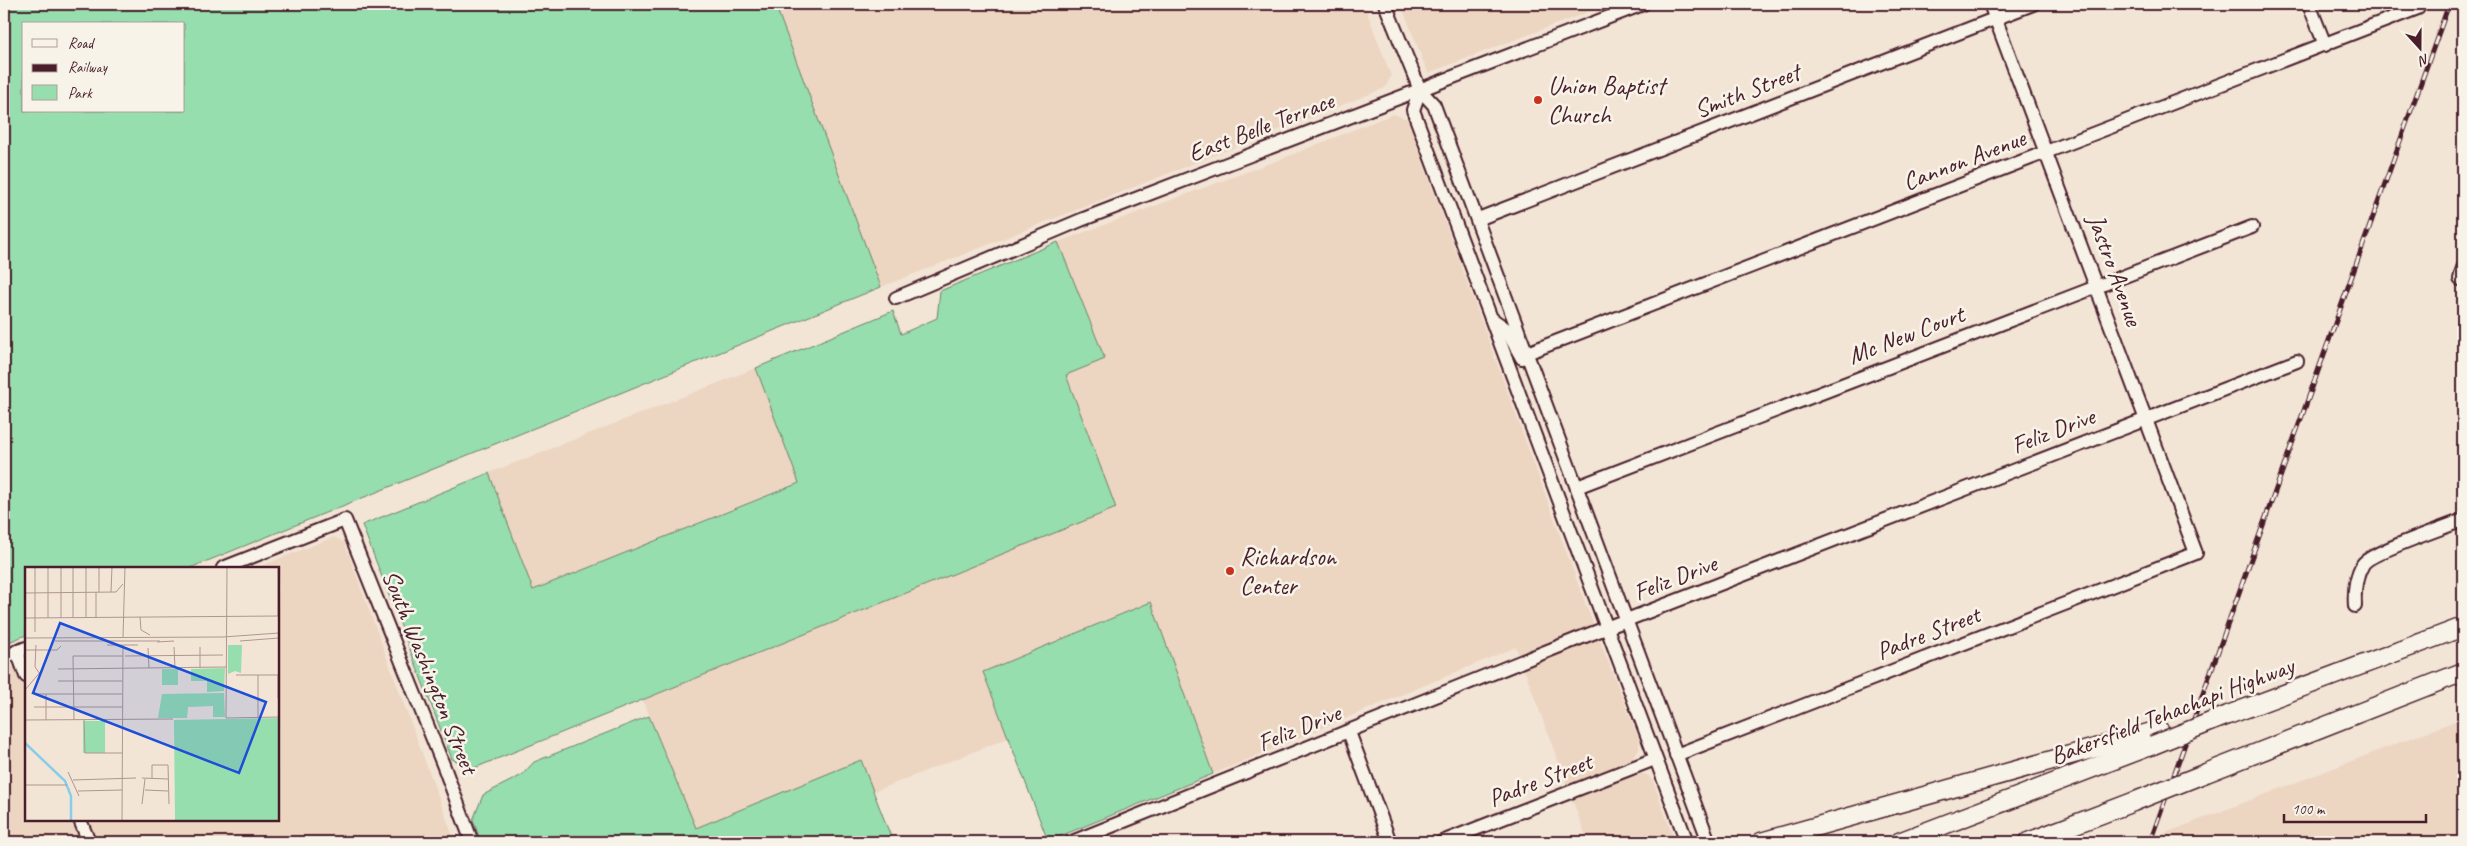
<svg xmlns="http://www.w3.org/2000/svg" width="2467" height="846" font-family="Caveat,sans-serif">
<rect width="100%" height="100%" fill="#f2e5d6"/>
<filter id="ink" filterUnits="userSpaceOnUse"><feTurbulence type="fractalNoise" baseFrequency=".02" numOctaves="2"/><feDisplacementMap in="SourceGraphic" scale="10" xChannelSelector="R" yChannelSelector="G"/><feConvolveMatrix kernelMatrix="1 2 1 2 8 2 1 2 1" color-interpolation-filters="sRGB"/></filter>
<g filter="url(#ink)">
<g fill="#ecd5c1">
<polygon points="775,4 1364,4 1391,76 1385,88 881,287"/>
<polygon points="1401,4 1600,4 1601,7 1428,73"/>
<polygon points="1393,114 1407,119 1587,608 1639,740 1639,750 1633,757 1639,773 1647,775 1653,781 1675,842 1588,842 1516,647 1213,774 1151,602 983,672 1008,738 873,792 861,761 696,828 643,700 1115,508 1066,374 1105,358 1058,242 1276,161"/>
<polygon points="756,368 799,482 533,590 489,473"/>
<polygon points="334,537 344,542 455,842 4,842 4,671 26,661 26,820 278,820 278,568 256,568"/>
<polygon points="2463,718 2463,842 2142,842 2150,839"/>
</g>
<g fill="#96dead" stroke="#707e6c" fill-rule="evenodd">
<path d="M 4,4 L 775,4 L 881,287 L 190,568 L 26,568 L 26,635 L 4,644 ZM 24,24 L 184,24 L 184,111 L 24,111 Z"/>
<polygon points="1058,242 1105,359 1066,375 1116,508 472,769 452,759 362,525 489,473 533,590 799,483 756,368 893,311 901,334 937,318 940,291"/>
<polygon points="1151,602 1213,774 1048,841 983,672"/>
<polygon points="649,716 696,828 861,760 893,842 481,842 473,820 483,795 522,775 534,762"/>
</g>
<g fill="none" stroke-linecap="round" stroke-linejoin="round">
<g stroke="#4a1f2b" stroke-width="16">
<g id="minor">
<polyline points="1385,4 1420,90 1434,105 1709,842"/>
<polyline points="2309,4 2325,45"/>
<polyline points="1420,90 1413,110 1687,842"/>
<polyline points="1478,219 2033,4"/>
<polyline points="2460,279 2463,268"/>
<polyline points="896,298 1081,220 1643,4"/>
<polyline points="1492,319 1506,329 1522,358"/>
<polyline points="1527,353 2418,8"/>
<polyline points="1577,487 2252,227"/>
<polyline points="223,568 345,520 444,767 472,842"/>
<path d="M 2355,606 C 2354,592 2355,577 2363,564 C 2371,552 2446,527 2463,520"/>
<polyline points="17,651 26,676"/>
<polyline points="4,657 26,648"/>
<polyline points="1349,732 1390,842"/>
<polyline points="1676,755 2196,553 1990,4"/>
<polyline points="80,820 89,842"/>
<polyline points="1072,842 1580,638 2297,361"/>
<polyline points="1442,842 1655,759"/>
</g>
</g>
<g stroke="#4a1f2b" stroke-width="21">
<g id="highway">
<polyline points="2228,715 2463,627"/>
<polyline points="2206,773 2463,672"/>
<polyline points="1761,842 2159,730"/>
<polyline points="1899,842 2153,745"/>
<polyline points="2028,842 2133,802"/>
</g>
</g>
<use href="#minor" stroke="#f7f3e8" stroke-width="12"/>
<use href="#highway" stroke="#f7f3e8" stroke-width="18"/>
<g stroke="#4a1f2b" stroke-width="5">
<polyline id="rail" points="2150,842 2449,4"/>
</g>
<use href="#rail" stroke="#f7f3e8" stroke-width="3" stroke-dasharray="9" stroke-linecap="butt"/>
<g stroke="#4a1f2b" stroke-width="21" stroke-linecap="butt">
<g id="highway-bridge">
<polyline points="2153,745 2228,715"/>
<polyline points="2133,802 2206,773"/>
</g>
</g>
<use href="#highway-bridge" stroke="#f7f3e8" stroke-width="18"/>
</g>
</g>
<g fill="#c8321e" stroke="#f7f3e8" stroke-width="2">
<circle cx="1538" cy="100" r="5"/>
<circle cx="1230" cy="571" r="5"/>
</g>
<g text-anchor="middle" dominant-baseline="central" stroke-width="5" stroke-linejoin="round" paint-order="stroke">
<g font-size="25" fill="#4a1f2b" stroke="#f7f3e8" text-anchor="start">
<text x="1548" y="86">Union Baptist<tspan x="1548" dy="29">Church</tspan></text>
<text x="1240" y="557">Richardson<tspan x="1240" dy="29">Center</tspan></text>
</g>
<g font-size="25" fill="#4a1f2b" stroke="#f7f3e8">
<text transform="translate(1747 91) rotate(-21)">Smith Street</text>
<text transform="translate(1261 127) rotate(-21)">East Belle Terrace</text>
<text transform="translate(1964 160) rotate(-21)">Cannon Avenue</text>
<text transform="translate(2115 270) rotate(70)">Jastro Avenue</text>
<text transform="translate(1906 335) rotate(-21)">Mc New Court</text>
<text transform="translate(2053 431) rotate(-21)">Feliz Drive</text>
<text transform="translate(1675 578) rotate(-21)">Feliz Drive</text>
<text transform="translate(1928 633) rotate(-21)">Padre Street</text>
<text transform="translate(430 672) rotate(68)">South Washington Street</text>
<text transform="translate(2172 711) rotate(-21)">Bakersfield Tehachapi Highway</text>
<text transform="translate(1299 728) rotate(-22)">Feliz Drive</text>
<text transform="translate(1540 780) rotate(-21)">Padre Street</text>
</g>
</g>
<g transform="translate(25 567)">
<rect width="254" height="254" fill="#f2e5d6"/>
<path d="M 203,78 L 217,78 L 216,106 L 210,104 L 203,107 ZM 200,101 L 199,124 L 182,125 L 182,114 L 166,114 L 166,102 ZM 137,102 L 153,102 L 153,118 L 137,118 ZM 199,126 L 200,150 L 188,150 L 188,139 L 163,140 L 162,151 L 133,151 L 137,127 ZM 254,151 L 254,253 L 150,253 L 149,153 ZM 58,154 L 80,154 L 80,186 L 58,186 Z" fill="#96dead"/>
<path fill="none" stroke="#88cde9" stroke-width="2.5" d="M 0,176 L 40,214 L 46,229 L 46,253"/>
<path fill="none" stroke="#af9692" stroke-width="1" d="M 202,0 L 201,151 L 254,150M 253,0 L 253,49M 74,25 L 74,0M 86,25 L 87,0M 0,26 L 91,25 L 98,17M 115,50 L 116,63 L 125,68M 0,51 L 254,49M 23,51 L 23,0M 36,51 L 36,0M 48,51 L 48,0M 61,51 L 61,0M 71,51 L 71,25M 10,65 L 10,0M 98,70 L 100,0M 0,71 L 198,70 L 254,66M 30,74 L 135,74M 215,74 L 254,71M 132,75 L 149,74M 11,78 L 10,100 L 15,107M 82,78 L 113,78M 149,80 L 150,101M 175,80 L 175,101M 123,81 L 124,101M 0,83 L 32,83 L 36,79M 100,89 L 198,88M 33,102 L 201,100M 211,108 L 254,108M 33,114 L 97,114M 0,123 L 17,103M 12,127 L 97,127M 253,131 L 253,108M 9,140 L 97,140M 233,151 L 233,108M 0,153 L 148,152M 21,153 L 21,127M 49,153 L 48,89 L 98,89M 59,153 L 60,186 L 98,186M 43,205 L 54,229M 117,211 L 143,212M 127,212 L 127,198 L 143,198 L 144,237M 48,213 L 111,211M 0,218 L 42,218M 120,223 L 143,224M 53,224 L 97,223M 117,237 L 120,212M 97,253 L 98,78"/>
<path fill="#1d4ed8" fill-opacity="0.15" stroke="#1d4ed8" stroke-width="2.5" d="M 35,56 L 241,135 L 214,206 L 8,126 Z"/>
<rect width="254" height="254" fill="none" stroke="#4a1f2b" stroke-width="2.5"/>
</g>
<rect width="2467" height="846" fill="none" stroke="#f7f3e8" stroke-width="20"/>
<rect x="10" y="10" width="2447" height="826" fill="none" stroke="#4a1f2b" stroke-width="2" filter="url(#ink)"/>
<rect x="22" y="22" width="162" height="90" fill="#f7f3e8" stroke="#b29e9c"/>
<rect x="32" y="39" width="25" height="8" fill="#f7f3e8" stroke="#b29e9c"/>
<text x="68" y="48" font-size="15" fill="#4a1f2b">Road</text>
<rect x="32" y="64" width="25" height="8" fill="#4a1f2b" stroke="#b29e9c"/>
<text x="68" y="72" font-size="15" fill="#4a1f2b">Railway</text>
<rect x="32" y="85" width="25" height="15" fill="#96dead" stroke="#b29e9c"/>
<text x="68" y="98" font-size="15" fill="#4a1f2b">Park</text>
<g transform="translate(2420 48) rotate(159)" stroke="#f7f3e8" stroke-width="4" paint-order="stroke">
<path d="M0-4L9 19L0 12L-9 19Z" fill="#4a1f2b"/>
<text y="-8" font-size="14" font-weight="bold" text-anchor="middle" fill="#4a1f2b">N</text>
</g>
<path d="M2284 814v8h142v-8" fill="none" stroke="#4a1f2b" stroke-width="2.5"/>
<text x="2292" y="814" font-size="15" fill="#4a1f2b" stroke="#f7f3e8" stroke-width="4" paint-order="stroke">100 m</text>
</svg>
